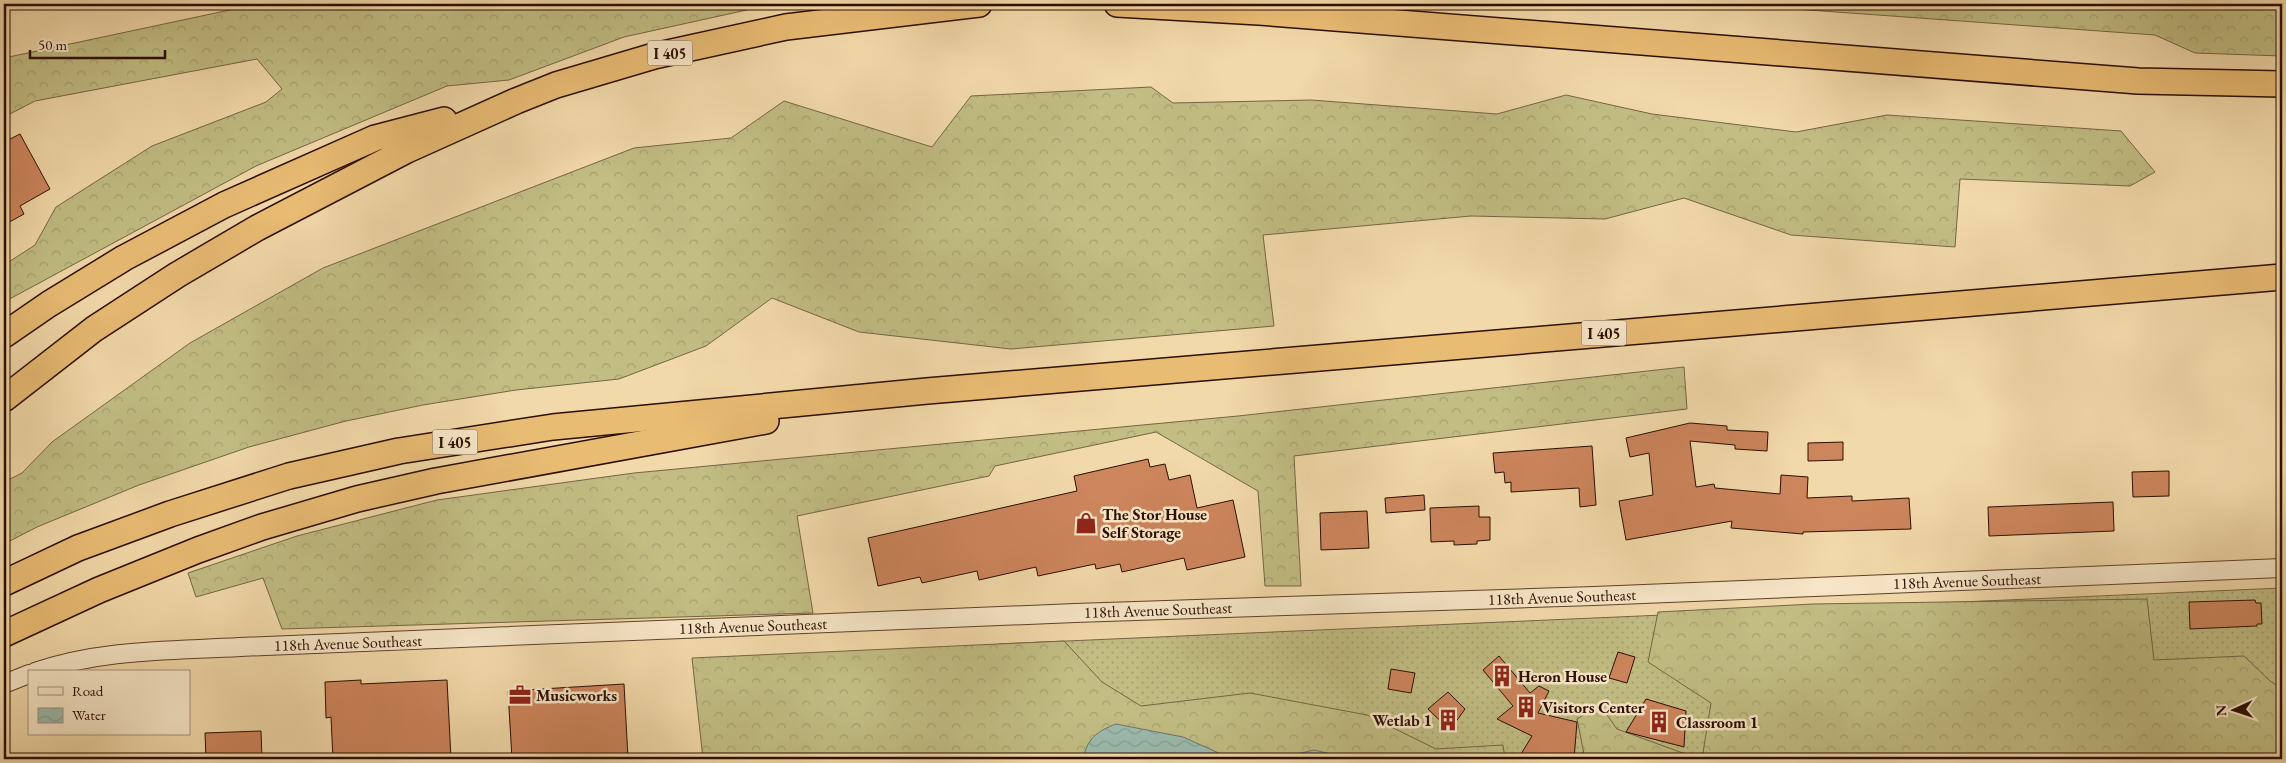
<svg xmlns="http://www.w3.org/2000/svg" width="2286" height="763" font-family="'EB Garamond',serif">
<defs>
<pattern id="grass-dots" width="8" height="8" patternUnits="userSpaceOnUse" patternTransform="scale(1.25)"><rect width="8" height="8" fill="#c1bd83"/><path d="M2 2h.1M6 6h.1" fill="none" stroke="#a6a170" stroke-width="1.8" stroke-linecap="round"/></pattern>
<pattern id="forest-crowns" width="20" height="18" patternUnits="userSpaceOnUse" patternTransform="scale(1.25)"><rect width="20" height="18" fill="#c1bd83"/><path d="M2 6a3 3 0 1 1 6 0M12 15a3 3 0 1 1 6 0" fill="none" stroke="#a6a170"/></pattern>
<pattern id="water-waves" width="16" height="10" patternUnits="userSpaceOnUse" patternTransform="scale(1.25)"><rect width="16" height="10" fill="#9bbaad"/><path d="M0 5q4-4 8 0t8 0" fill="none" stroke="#869f93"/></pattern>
</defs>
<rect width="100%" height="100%" fill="#f2d9a9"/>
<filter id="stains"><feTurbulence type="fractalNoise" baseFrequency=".004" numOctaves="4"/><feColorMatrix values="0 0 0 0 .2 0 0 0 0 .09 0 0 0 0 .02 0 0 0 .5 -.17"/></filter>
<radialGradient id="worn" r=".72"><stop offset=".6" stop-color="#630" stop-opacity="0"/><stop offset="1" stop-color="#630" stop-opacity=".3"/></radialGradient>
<polygon fill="url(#grass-dots)" stroke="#766542" points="2282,588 2282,759 1004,759 998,644"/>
<g fill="url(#forest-crowns)" stroke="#766542">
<polygon points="258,4 774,4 624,37 509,80 447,86 256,166 4,302 4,265 35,245 56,207 152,146 266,102 282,89 257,59 35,101 4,117 4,58"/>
<polygon points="1725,4 2282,4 2282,56 2195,53 2155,35"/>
<polygon points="1151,87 1173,103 1311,100 1497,114 1566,95 1652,114 1796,132 1887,115 2121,131 2155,172 2130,186 1960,179 1955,247 1791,235 1684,198 1605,219 1471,216 1263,235 1274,326 1011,349 859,332 772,298 706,346 619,379 516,390 423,405 346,421 249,447 139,485 37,527 4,544 4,482 22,473 52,442 190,343 323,268 634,148 731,138 784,101 932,147 971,96"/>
<polygon points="1684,367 1687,409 1294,456 1301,586 1265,586 1258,491 1156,432 995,466 989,476 797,516 813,613 282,629 263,578 196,597 188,573 297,536 437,500 634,473 1238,416"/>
<polygon points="2147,599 2154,660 2244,656 2270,681 2282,689 2282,759 1702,759 1711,703 1648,662 1658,612 1813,604"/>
<polygon points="1064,641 1102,682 1141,706 1250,693 1367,715 1436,749 1503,745 1505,759 703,759 692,658"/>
<polygon points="1600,705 1617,729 1699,759 1585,759 1577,719"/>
</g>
<g fill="url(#water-waves)" stroke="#6f7569">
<path d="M 1116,724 L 1183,737 L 1221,754 L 1250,759 L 1083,759 C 1087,739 1097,731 1116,724 Z"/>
<polygon points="1314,750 1352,759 1275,759"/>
</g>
<g fill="#cd855c" stroke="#2c0d02">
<polygon points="20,134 50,189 20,206 24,214 4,225 4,142"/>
<polygon points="1690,423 1727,426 1727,430 1768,432 1767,451 1735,449 1735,445 1690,441 1696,487 1714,484 1715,488 1780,494 1781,475 1808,477 1807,498 1852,496 1852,501 1909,498 1911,529 1803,532 1803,534 1731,528 1732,521 1626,540 1619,501 1653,495 1649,453 1630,457 1626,438"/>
<polygon points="1843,442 1843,460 1808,461 1808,443"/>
<polygon points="1592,446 1596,505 1580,507 1579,488 1511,492 1511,482 1505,483 1504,472 1495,473 1493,453"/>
<polygon points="1148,459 1150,467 1165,464 1169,480 1190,475 1197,508 1233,500 1245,557 1187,570 1184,558 1122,572 1120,564 1096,569 1095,564 1038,576 1036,567 979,580 977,571 922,583 920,577 878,586 868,538 1077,491 1074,476"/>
<polygon points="2169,471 2169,496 2133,497 2132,472"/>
<polygon points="1424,495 1425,510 1386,513 1385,498"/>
<polygon points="2113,502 2114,531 1989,536 1988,507"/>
<polygon points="1479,506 1479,517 1490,517 1490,540 1477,541 1477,544 1454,545 1454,541 1431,542 1430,508"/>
<polygon points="1367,511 1369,548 1321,550 1320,513"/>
<polygon points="2255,600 2256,603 2261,603 2262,624 2257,624 2257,626 2190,629 2189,602"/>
<polygon points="1618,652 1635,657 1627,683 1609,678"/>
<polygon points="1499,656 1530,693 1539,686 1549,691 1538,713 1577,722 1574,759 1518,759 1532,736 1497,719 1513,706 1483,670"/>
<polygon points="1391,669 1415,673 1411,693 1388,689"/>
<polygon points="361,680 361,684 447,680 451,759 333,759 331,717 326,718 325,682"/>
<polygon points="624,684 628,758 512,759 508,691"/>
<polygon points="1448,692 1465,709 1450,730 1428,709"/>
<polygon points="1646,699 1686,711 1684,747 1626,732"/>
<polygon points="261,731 262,759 206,759 205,733"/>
</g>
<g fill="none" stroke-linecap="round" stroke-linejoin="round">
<g stroke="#5e402c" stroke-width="20">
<g id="minor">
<path d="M 35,672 C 101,649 171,651 240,647 L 1075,613 L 1594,596 L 2282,568"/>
<polyline points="4,684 29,674"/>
</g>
</g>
<g stroke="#2c0d02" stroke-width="28">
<g id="highway">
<polyline points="1117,4 1259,12 2138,81 2282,84"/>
<polyline points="4,335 49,304 124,258 224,205 375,138 444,120"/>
<polyline points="4,399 94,329 177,275 257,228 407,150 516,101 556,85 654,56 786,27 979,4"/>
<polyline points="4,583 78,548 170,514 289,476 399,451 553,427 927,391 2282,277"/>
<polyline points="4,634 99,590 198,550 262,527 357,499 436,481 766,421"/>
</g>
</g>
<use href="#minor" stroke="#f7e6c7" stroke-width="18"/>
<use href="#highway" stroke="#e9bc74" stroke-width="25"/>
</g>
<defs>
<g id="shop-bare" transform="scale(1.725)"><path d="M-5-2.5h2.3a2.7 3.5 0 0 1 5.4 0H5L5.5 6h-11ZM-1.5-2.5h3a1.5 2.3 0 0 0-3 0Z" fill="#8f2418" stroke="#f7e6c7" stroke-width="2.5" paint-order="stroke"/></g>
<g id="building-bare" transform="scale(1.725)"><path d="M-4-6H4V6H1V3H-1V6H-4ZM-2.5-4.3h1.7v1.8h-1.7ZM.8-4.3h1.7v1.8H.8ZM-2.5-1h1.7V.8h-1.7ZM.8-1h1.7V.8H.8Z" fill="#8f2418" stroke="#f7e6c7" stroke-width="2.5" paint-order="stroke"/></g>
<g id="office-bare" transform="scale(1.725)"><path d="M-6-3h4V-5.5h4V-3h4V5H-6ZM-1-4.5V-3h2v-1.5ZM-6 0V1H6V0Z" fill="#8f2418" stroke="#f7e6c7" stroke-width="2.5" paint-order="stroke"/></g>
</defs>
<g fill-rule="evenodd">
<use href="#shop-bare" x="1086" y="523"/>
<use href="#building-bare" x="1502" y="676"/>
<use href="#office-bare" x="520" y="695"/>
<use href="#building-bare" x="1526" y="707"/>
<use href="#building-bare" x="1448" y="720"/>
<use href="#building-bare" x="1659" y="722"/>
</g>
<g text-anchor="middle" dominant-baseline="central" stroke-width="5" stroke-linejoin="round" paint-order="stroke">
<g fill="#f7e6c7" stroke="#694e3d" stroke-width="1">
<rect x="647.5" y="40.5" width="45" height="25" rx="4"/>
<rect x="1581.5" y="320.5" width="45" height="25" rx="4"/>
<rect x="432.5" y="429.5" width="45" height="25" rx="4"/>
</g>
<g font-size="15" font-weight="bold" fill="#2c0d02">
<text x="670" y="53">I 405</text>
<text x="1604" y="333">I 405</text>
<text x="455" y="442">I 405</text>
</g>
<g font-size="16" font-weight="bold" fill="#2c0d02" stroke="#f7e6c7" text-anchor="start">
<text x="1102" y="514">The Stor House<tspan x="1102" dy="18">Self Storage</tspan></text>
<text x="1518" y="676">Heron House</text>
<text x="536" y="695">Musicworks</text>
<text x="1542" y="707">Visitors Center</text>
<text x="1432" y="720" text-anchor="end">Wetlab 1</text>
<text x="1676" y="722">Classroom 1</text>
</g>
<g font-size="16" fill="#2c0d02" stroke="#f7e6c7">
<text transform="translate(1967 581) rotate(-2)">118th Avenue Southeast</text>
<text transform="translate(1562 597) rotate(-2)">118th Avenue Southeast</text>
<text transform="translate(1158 610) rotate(-2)">118th Avenue Southeast</text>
<text transform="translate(753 626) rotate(-2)">118th Avenue Southeast</text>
<text transform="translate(348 643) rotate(-2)">118th Avenue Southeast</text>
</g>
</g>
<rect width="2286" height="763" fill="none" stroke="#f2d9a9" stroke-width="20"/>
<rect x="5" y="5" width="2276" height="753" fill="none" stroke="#2c0d02" stroke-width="2.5"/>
<rect x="10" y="10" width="2266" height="743" fill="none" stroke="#2c0d02"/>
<rect x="28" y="670" width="162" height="65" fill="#f7e6c7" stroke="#a68f78"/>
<rect x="38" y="687" width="25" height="8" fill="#f7e6c7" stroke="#a68f78"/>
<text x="72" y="696" font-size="15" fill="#2c0d02">Road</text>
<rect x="38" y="708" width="25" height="15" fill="url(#water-waves)" stroke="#a68f78"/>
<text x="72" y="720" font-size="15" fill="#2c0d02">Water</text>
<g transform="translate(2234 710) rotate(267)" stroke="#f7e6c7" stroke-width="4" paint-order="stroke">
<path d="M0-4L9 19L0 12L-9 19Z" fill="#2c0d02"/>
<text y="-8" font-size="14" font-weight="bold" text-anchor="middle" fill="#2c0d02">N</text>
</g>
<path d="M30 50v8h135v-8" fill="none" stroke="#2c0d02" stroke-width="2.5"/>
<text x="38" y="50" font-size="15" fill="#2c0d02" stroke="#f7e6c7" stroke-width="4" paint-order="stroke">50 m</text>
<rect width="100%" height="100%" filter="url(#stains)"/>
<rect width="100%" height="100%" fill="url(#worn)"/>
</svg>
